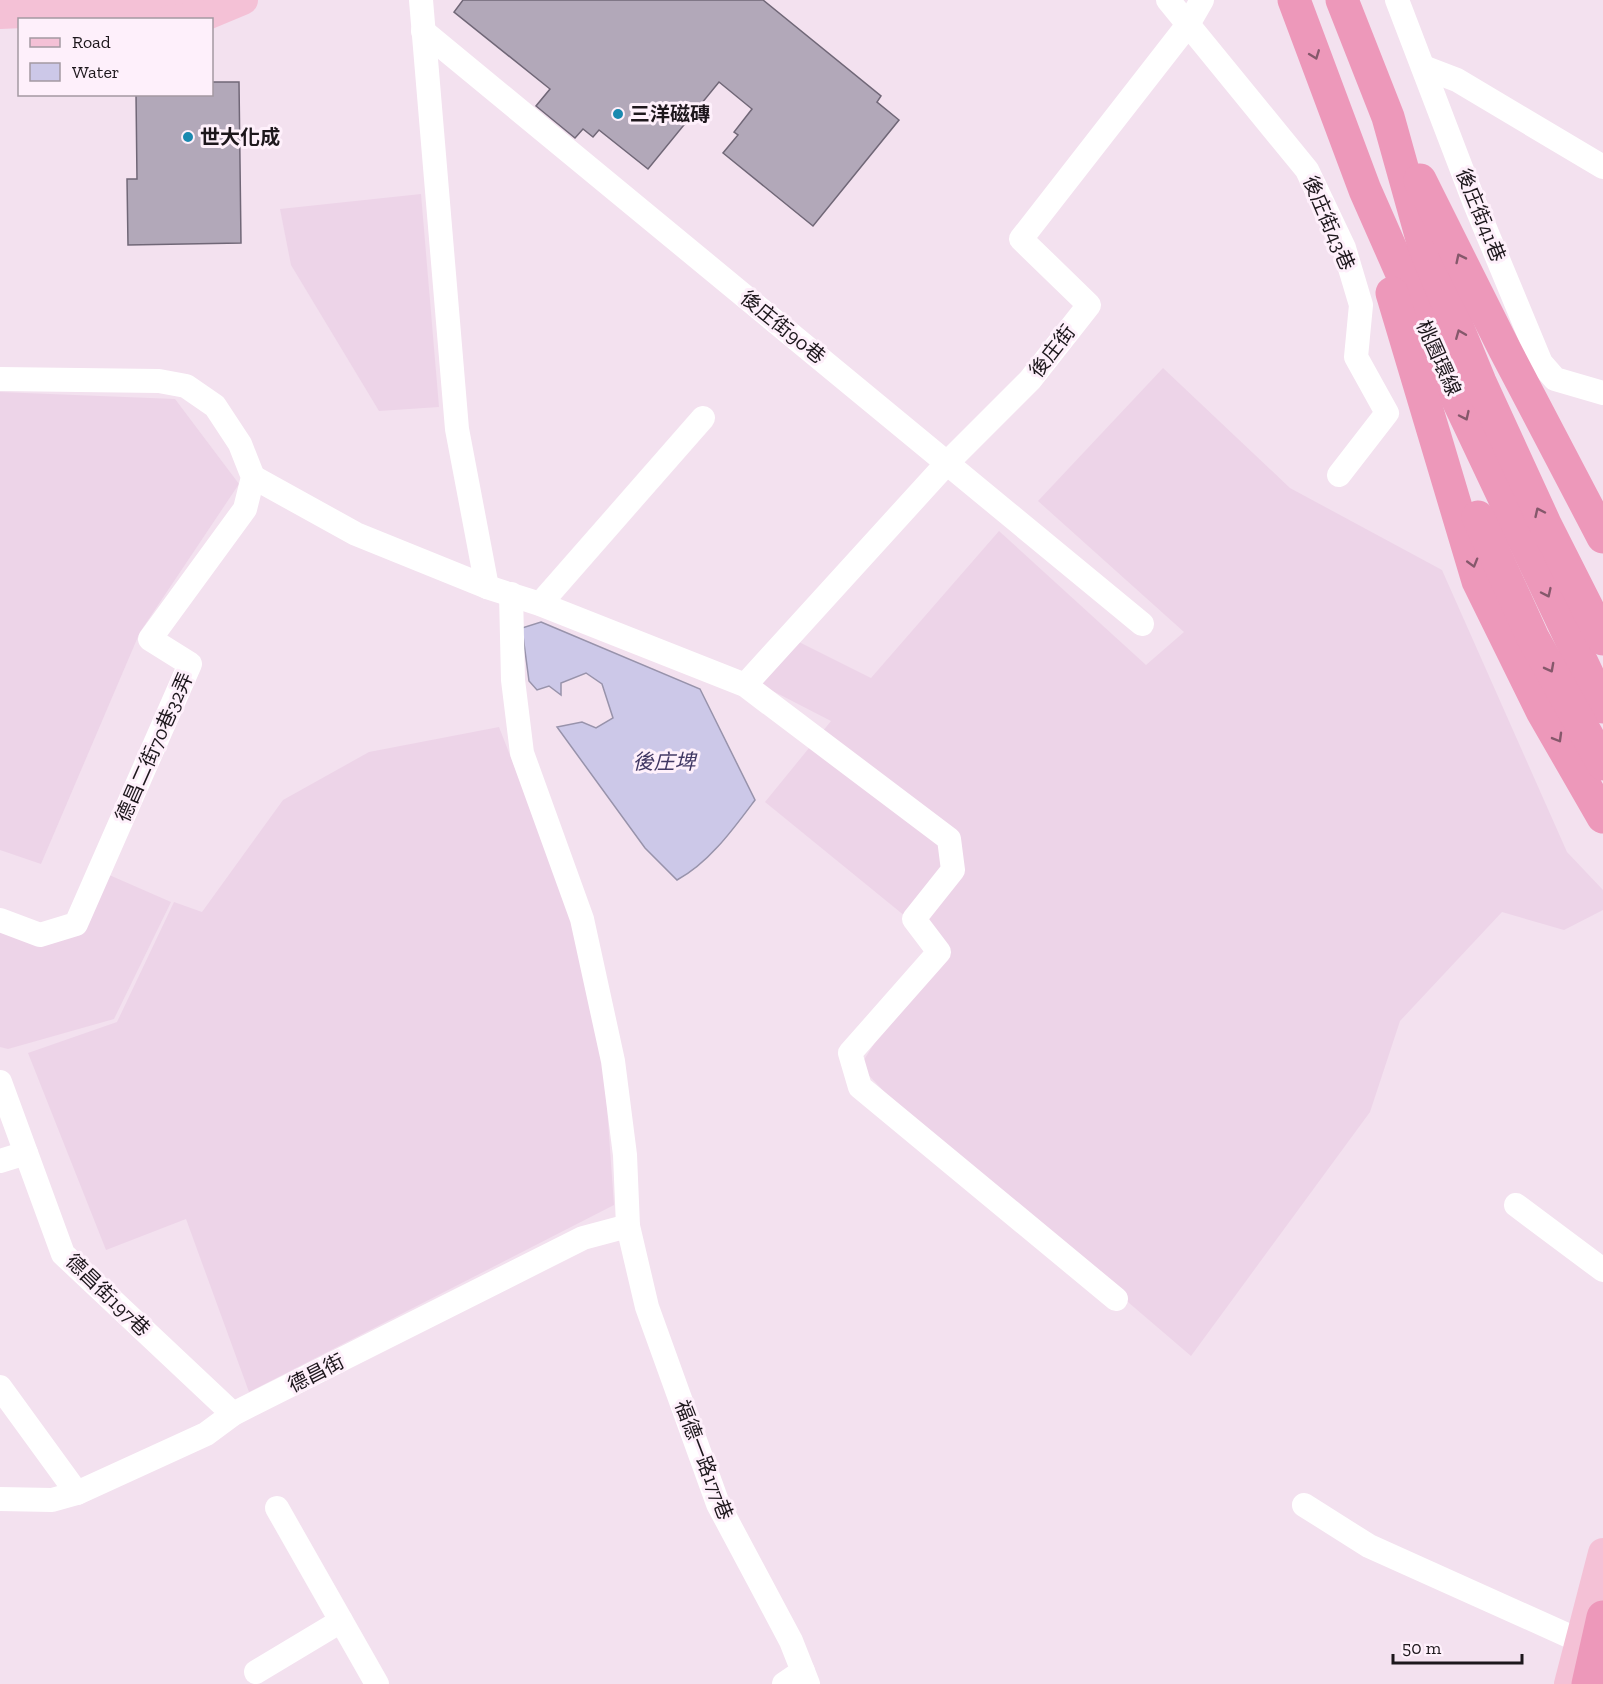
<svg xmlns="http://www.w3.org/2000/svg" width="1603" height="1684" font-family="'Zilla Slab','Noto Sans TC',serif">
<rect width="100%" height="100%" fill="#f3e1ef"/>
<g fill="#edd4e8">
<polygon points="421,194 439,407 379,411 291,265 280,209"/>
<polygon points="1163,368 1290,488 1442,570 1567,852 1603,890 1603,910 1564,930 1502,912 1400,1021 1370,1112 1191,1356 892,1100 860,1066 938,943 765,802 831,721 755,682 795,640 871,678 999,531 1146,665 1184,632 1038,501"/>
<polygon points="0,392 175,399 239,484 140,632 41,864 0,850"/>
<polygon points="499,727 576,924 604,1065 614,1205 249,1392 186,1219 106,1250 28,1053 117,1022 174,902 202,912 283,800 369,752"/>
<polygon points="107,874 171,902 114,1019 8,1049 0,1047 0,928 42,944"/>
</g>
<path fill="#ccc8e8" stroke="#9893ab" stroke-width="1.5" d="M 541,622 L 700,689 L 755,800 C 734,828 709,863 677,880 L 645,848 L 557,727 L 582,722 L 596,728 L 613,718 L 602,684 L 586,673 L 561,683 L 561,695 L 549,686 L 537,690 L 529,681 L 522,628 Z"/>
<g fill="#b2a8b9" stroke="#706777" stroke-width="1.5">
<polygon points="463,0 763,0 881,96 877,102 899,120 813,226 723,153 738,135 734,132 752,109 719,82 648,169 599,130 593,137 583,129 575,138 536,106 550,89 454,12"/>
<polygon points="212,82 239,82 241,243 128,245 127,179 137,179 136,94 212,94"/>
</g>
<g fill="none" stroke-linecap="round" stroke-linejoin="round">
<g stroke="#fff" stroke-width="24">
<polyline points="421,0 457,429 487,587"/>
<polyline points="1168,0 1307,170 1344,248 1361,305 1356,357 1387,413 1339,475"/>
<polyline points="1397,0 1475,204 1541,363 1555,379 1603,393"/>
<polyline points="423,31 1142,624"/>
<polyline points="1423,67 1457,80 1603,167"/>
<polyline points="0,379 159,381 186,386 215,406 240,444 253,477 245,509 150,639 190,664 76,924 40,935 0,920"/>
<polyline points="253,477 356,534 487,587 540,604 745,685 949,839 953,870 914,919 939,952 850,1053 860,1087 1116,1299"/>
<polyline points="511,594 513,680 522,753 582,919 613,1061 625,1155 628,1226 647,1307 718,1504 791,1641 808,1684"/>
<polyline points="540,604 703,418"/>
<polyline points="745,685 948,462 1030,380 1089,305 1021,239 1187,26 1202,0"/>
<polyline points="0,1082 63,1254 233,1414"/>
<polyline points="0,1161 26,1153"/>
<polyline points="1516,1205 1603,1270"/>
<polyline points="0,1387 77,1493"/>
<polyline points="0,1499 52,1500 77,1493 206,1434 233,1414 583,1238 628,1226"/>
<polyline points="1304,1505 1369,1546 1578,1640"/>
<polyline points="277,1508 377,1684"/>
<polyline points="256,1672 341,1621"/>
<polyline points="784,1684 803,1671"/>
</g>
<g stroke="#f4c1d6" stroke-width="30">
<polyline points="0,14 135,8 191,0"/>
<polyline points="170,20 207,15 243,0"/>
<polyline points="1569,1684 1603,1553"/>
</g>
<g stroke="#ed98ba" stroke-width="33">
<polyline points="1294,0 1365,190 1454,392 1603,707"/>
<polyline points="1342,0 1388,117 1424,246 1480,382 1546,526 1603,639"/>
<polyline points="1420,180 1505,350 1603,537"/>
<polyline points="1392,293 1478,581 1542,711 1603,817"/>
<polyline points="1478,517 1533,638 1603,764"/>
<polyline points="1588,1684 1603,1617"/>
</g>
</g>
<defs><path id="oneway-chevron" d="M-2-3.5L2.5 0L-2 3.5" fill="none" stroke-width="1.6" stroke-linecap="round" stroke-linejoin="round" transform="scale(1.5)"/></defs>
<g stroke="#85586b">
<use href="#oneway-chevron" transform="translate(1315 55) rotate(69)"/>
<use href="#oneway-chevron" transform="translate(1460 258) rotate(-116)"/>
<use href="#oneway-chevron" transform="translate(1460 334) rotate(-112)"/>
<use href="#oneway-chevron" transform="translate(1465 416) rotate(65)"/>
<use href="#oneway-chevron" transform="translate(1539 512) rotate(-115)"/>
<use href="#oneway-chevron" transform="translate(1473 563) rotate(74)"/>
<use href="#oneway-chevron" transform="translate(1547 593) rotate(65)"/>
<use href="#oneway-chevron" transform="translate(1550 668) rotate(62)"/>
<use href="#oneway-chevron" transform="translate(1558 738) rotate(60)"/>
</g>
<g fill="#1a89af" stroke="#fef0fb" stroke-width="2">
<circle cx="618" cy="114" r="6"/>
<circle cx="188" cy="137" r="6"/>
</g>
<g text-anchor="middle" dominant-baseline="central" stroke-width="6" stroke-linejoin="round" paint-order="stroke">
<g font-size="20" font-weight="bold" fill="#1d171c" stroke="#fef0fb" text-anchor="start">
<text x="630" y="114">三洋磁磚</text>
<text x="200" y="137">世大化成</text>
</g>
<g font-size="20" fill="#1d171c" stroke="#fef0fb">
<text transform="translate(1481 215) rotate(68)">後庄街41巷</text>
<text transform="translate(1329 223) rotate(67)">後庄街43巷</text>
<text transform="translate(783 327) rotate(39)">後庄街90巷</text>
<text transform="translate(1052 351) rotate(-52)">後庄街</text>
<text transform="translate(1439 358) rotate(66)">桃園環線</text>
<text transform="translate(154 747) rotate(-66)">德昌二街70巷32弄</text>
<text transform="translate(108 1295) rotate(44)">德昌街197巷</text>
<text transform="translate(316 1373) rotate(-27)">德昌街</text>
<text transform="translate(704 1460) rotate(69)">福德一路177巷</text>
</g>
<g font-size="21" font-style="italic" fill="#413864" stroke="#fef0fb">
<text x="664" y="761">後庄埤</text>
</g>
</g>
<rect x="18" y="18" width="195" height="78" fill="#fef0fb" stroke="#a499a2" stroke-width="1.5"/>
<rect x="30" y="38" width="30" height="9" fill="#f4c1d6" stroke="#a499a2" stroke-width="1.5"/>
<text x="72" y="48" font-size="18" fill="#1d171c">Road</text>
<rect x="30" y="63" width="30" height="18" fill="#ccc8e8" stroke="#a499a2" stroke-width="1.5"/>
<text x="72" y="78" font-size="18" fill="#1d171c">Water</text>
<path d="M1393 1654v9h129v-9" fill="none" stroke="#1d171c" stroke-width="3"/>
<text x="1402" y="1654" font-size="18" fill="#1d171c" stroke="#fef0fb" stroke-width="4.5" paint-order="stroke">50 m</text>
</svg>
